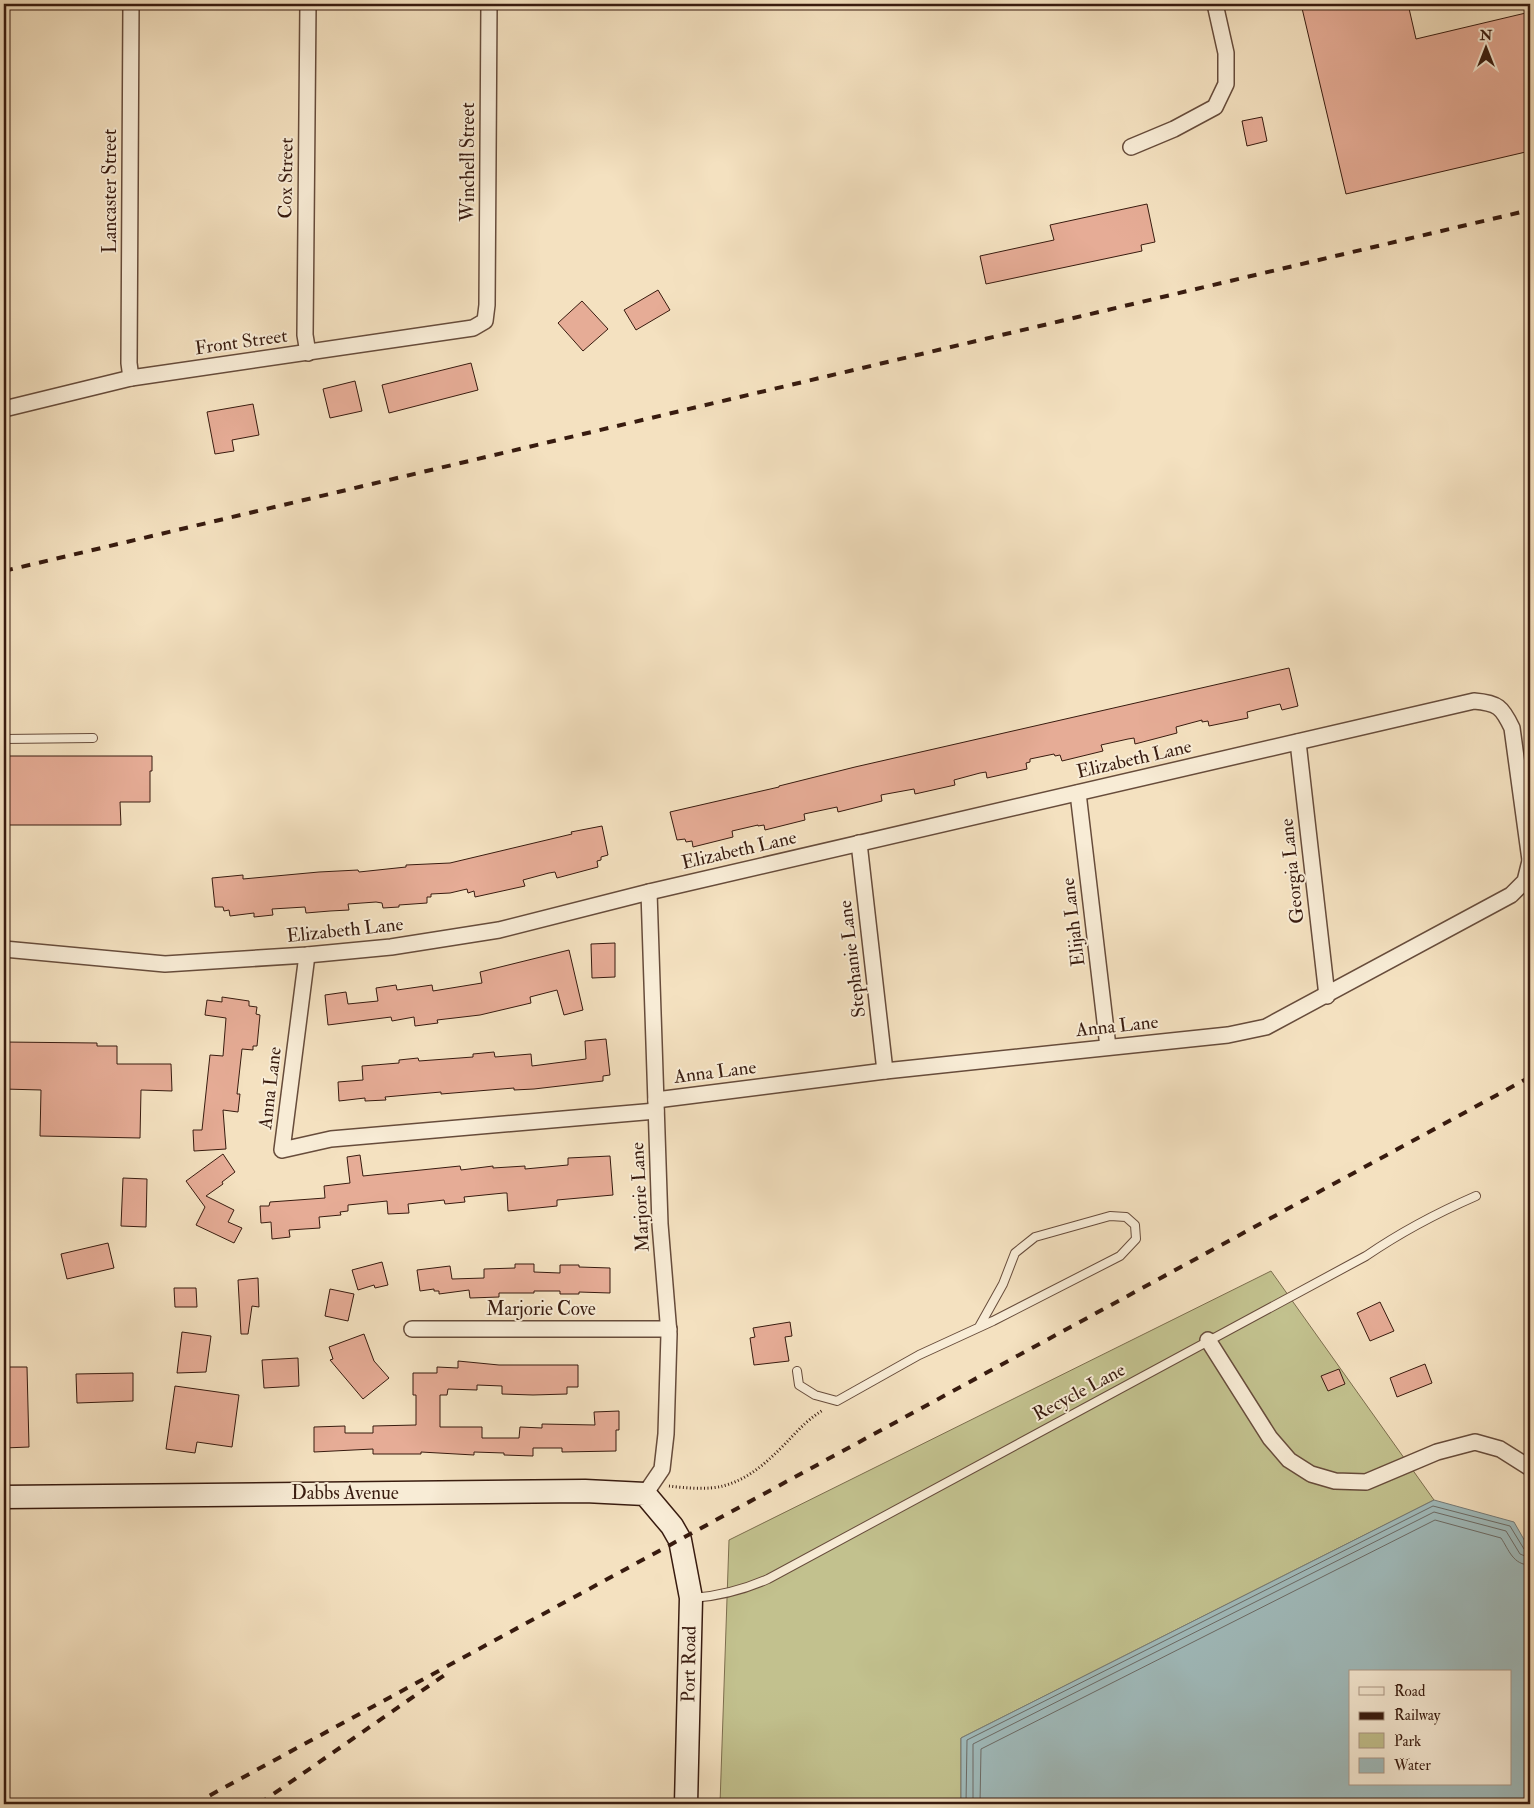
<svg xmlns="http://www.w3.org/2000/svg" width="1534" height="1808" font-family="'IM FELL Double Pica',serif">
<rect width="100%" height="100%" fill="#f4e1c0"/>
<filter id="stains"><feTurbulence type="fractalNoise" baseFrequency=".004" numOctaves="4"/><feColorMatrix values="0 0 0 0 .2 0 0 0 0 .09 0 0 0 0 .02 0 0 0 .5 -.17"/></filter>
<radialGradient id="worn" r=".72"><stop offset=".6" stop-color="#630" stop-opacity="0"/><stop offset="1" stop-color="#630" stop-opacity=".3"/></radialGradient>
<polygon fill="#c2c18e" stroke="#7d6e4e" points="1271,1271 1434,1500 961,1738 961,1804 720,1804 729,1540"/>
<path fill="#a0bbbc" stroke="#767b77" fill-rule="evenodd" d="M 1434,1500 L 1514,1522 L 1530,1550 L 1530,1804 L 961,1804 L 961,1738 ZM 1350,1672 L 1510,1672 L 1510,1784 L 1350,1784 Z"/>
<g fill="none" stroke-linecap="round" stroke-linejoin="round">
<g stroke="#6c6b66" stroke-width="1">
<polyline points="966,1804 967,1740 1433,1506 1510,1526 1524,1549 1530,1552"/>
<polyline points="973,1804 973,1744 1434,1512 1506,1531 1520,1554 1530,1558"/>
<path d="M 980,1804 L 981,1749 L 1435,1520 L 1501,1538 C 1509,1550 1513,1565 1530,1565"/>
</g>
</g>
<g fill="#e6ac96" stroke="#381b0f">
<polygon points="1301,4 1408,4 1416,39 1530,12 1530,151 1346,194"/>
<polygon points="1262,117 1267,141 1247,146 1242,121"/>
<polygon points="1147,204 1155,242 1141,245 1142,251 986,284 980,256 1054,240 1050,225"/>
<polygon points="658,290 670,310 636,330 624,310"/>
<polygon points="582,301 608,329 583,351 558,323"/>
<polygon points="471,363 478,390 389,413 382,385"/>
<polygon points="355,381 362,411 330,418 323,389"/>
<polygon points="253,404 259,435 232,440 234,451 215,454 207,412"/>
<polygon points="1289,668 1298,706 1282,710 1280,704 1263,708 1247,712 1248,718 1209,726 1208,721 1202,722 1202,720 1176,727 1177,733 1135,744 1134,738 1128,739 1101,745 1103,751 1062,761 1060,755 1055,756 1054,754 1030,759 1030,762 1026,763 1027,769 987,778 986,772 980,773 954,780 955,785 915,794 914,789 881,795 882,801 838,812 837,807 804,814 805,820 765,830 764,825 758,826 758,825 732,831 733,837 693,847 692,841 686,842 685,839 677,840 670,812 779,787 779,786 855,767"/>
<polygon points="4,756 152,756 152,771 150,771 150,802 120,802 121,825 4,825"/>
<polygon points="602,826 608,855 601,857 601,860 597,861 598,867 557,878 555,872 549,873 523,880 525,886 475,897 474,891 468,893 467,889 450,893 431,894 431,897 427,897 427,903 399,905 399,907 383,908 382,903 376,902 348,904 349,910 330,911 306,913 305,907 272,909 273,915 254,917 254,913 230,916 229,910 224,911 223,907 215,907 212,878 243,875 243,879 319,872 358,870 359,872 406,867 406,865 450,863 572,834 571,832"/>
<polygon points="615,943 615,977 592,978 591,944"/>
<polygon points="569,950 583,1010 564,1015 557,990 530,997 531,1003 480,1015 437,1020 438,1023 415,1026 414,1017 392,1021 391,1017 328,1025 325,995 346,992 348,1004 378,1001 376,988 396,985 397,990 432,985 433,991 482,983 480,972"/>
<polygon points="222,997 249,1001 249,1006 257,1007 256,1014 260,1015 257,1046 253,1046 253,1050 242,1049 237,1094 240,1094 238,1112 223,1110 226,1149 194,1151 193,1130 202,1130 210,1055 223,1056 226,1018 205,1015 207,1000 222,1002"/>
<polygon points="606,1039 610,1075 603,1076 603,1081 534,1089 514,1090 514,1088 441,1094 441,1092 385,1097 386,1100 365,1101 365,1098 339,1101 338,1082 363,1080 362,1066 399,1063 399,1060 418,1058 419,1061 473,1057 473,1054 494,1052 495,1057 531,1054 532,1066 586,1059 585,1041"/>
<polygon points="4,1042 97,1043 97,1046 117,1046 117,1064 171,1064 172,1091 141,1090 140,1138 40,1136 41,1090 4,1089"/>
<polygon points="223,1154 235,1172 222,1182 223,1184 206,1196 234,1210 228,1222 242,1228 234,1243 196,1225 205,1207 186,1181"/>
<polygon points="360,1155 363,1176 460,1166 461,1170 493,1166 493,1168 525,1166 525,1169 568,1165 568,1158 610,1156 613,1195 557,1200 557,1206 508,1211 507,1193 504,1193 464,1197 465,1202 445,1204 444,1200 408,1204 409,1213 388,1214 387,1201 348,1205 348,1211 340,1212 341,1215 319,1217 320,1228 289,1230 290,1237 272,1239 271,1222 261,1223 260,1206 269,1206 270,1202 325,1198 324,1186 350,1183 347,1157"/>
<polygon points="123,1178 147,1179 146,1227 121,1226"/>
<polygon points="108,1243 114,1268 67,1279 61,1254"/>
<polygon points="382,1262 388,1285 375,1288 374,1285 358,1290 352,1270"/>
<polygon points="515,1264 534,1264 534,1272 560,1273 560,1265 579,1265 579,1267 610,1268 610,1293 579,1292 579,1294 560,1294 560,1291 534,1291 534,1293 499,1293 499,1297 470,1298 469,1290 439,1294 439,1291 434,1291 434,1289 420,1291 417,1270 450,1266 452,1279 484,1278 484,1269 515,1268"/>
<polygon points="258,1278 259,1307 252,1306 248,1334 241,1334 238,1280"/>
<polygon points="174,1288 196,1288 197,1307 175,1307"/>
<polygon points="330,1289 354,1294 348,1321 325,1316"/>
<polygon points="1380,1302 1394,1331 1370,1341 1357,1313"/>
<polygon points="790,1322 792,1336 785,1337 789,1361 754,1365 750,1338 755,1337 753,1328"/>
<polygon points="182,1332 211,1336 206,1372 177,1373"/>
<polygon points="364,1334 374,1361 389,1378 363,1399 330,1360 333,1359 329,1347"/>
<polygon points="298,1358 299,1386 264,1388 262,1360"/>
<polygon points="458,1361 499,1365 578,1365 578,1387 567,1387 567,1394 533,1395 502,1394 502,1386 477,1385 477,1390 448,1389 447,1395 440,1395 440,1427 482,1427 482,1438 519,1438 520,1427 542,1428 542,1424 595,1425 594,1412 619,1411 619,1430 616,1430 616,1451 562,1452 562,1448 533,1448 533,1456 504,1455 504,1453 474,1452 474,1455 421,1452 421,1454 373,1454 373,1449 314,1452 314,1427 345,1426 345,1433 373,1433 373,1426 416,1425 416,1395 413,1395 413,1373 437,1373 437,1367 458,1368"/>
<polygon points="1425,1364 1432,1383 1397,1397 1390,1378"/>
<polygon points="4,1367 27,1367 29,1447 4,1448"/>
<polygon points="1339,1369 1345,1384 1328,1391 1321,1376"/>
<polygon points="133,1373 133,1401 77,1403 76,1374"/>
<polygon points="175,1386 239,1395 232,1447 197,1442 195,1453 166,1449"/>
</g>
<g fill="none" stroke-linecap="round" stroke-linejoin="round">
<g stroke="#674c3b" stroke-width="10">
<g id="lane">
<polyline points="4,739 93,738"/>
<polyline points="797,1371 799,1385 815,1395 837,1401 919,1355 993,1321 1120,1256 1136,1239 1135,1225 1126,1217 1110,1216 1035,1237 1015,1253 1003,1284 979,1327"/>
<path d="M 693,1598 C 720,1596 743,1590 768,1579 L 1366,1256 C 1401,1232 1437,1213 1476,1196"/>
</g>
</g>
<g stroke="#674c3b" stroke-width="18">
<g id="street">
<polyline points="131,4 129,363 131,378"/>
<polyline points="1131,147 1174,129 1215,107 1226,84 1226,53 1215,4"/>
<polyline points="308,353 305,335 308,4"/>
<polyline points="4,409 131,378 473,328 485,321 487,305 489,4"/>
<polyline points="1298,742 1327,996"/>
<polyline points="1078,793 1108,1047"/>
<polyline points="859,843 885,1071"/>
<path d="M 4,949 L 165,964 L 307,955 L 391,947 L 499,930 L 649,892 L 1474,701 C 1498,703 1502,707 1512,728 L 1530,860"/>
<polyline points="307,955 282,1150 331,1139 656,1111"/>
<polyline points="656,1100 885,1071 1228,1035 1266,1027 1511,895 1525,881 1530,861"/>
<polyline points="412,1329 669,1329"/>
<polyline points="1208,1340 1270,1438 1289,1460 1311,1474 1335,1481 1366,1482 1437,1452 1475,1442 1500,1449 1530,1468"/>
<polyline points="645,1494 662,1469 666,1434 669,1334 660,1224 649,892"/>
</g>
</g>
<g stroke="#381b0f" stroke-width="25">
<polyline id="secondary" points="4,1497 585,1491 645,1494 672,1526 680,1540 691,1598 686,1804"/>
</g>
<path stroke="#381b0f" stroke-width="3" stroke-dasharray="1 2.5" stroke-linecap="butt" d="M 669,1486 C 685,1488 708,1490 723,1486 C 746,1480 764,1465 781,1448 C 796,1433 804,1422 823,1410"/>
<use href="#lane" stroke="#f8ecd6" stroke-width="8"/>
<use href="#street" stroke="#f8ecd6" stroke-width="15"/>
<use href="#secondary" stroke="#f8ecd6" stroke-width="22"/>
<g stroke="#381b0f" stroke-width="4" stroke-dasharray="9 9" stroke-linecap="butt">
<polyline points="4,571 1530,210"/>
<polyline points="194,1804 1530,1077"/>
<polyline points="259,1804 446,1674"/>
</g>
</g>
<g text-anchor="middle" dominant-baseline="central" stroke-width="4" stroke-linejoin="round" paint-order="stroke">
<g font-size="19" fill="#381b0f" stroke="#f8ecd6">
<text transform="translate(468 162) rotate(-90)">Winchell Street</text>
<text transform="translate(286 178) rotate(-89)">Cox Street</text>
<text transform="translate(110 191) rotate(-90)">Lancaster Street</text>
<text transform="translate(241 342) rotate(-8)">Front Street</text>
<text transform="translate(1134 759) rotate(-13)">Elizabeth Lane</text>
<text transform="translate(739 850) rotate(-13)">Elizabeth Lane</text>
<text transform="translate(1292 871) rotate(-96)">Georgia Lane</text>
<text transform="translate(1073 922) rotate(-97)">Elijah Lane</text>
<text transform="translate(345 930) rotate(-6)">Elizabeth Lane</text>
<text transform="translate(852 959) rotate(-97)">Stephanie Lane</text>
<text transform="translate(1117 1026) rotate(-6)">Anna Lane</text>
<text transform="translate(715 1072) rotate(-7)">Anna Lane</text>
<text transform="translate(270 1088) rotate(-83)">Anna Lane</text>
<text transform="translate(640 1197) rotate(-93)">Marjorie Lane</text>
<text x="541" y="1309">Marjorie Cove</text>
<text transform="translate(1079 1392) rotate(-28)">Recycle Lane</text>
<text x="345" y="1493">Dabbs Avenue</text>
<text transform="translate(689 1664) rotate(-89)">Port Road</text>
</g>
</g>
<rect width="1534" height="1808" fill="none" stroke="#f4e1c0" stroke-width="20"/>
<rect x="5" y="5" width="1524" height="1798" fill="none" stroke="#381b0f" stroke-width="2.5"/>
<rect x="10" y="10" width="1514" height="1788" fill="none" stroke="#381b0f"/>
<rect x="1349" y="1670" width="162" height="115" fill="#f8ecd6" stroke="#ab9886"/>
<rect x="1359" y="1687" width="25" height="8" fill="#f8ecd6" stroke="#ab9886"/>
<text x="1394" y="1696" font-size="15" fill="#381b0f">Road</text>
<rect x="1359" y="1712" width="25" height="8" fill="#381b0f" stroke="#ab9886"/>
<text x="1394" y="1720" font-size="15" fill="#381b0f">Railway</text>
<rect x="1359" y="1733" width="25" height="15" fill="#c2c18e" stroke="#ab9886"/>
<text x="1394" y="1746" font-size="15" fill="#381b0f">Park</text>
<rect x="1359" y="1758" width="25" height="15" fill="#a0bbbc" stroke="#ab9886"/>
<text x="1394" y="1770" font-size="15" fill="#381b0f">Water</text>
<g transform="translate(1486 48)" stroke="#f8ecd6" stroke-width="4" paint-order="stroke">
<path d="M0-4L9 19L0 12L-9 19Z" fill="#381b0f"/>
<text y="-8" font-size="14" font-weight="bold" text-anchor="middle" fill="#381b0f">N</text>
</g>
<rect width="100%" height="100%" filter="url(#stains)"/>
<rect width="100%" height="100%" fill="url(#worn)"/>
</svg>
